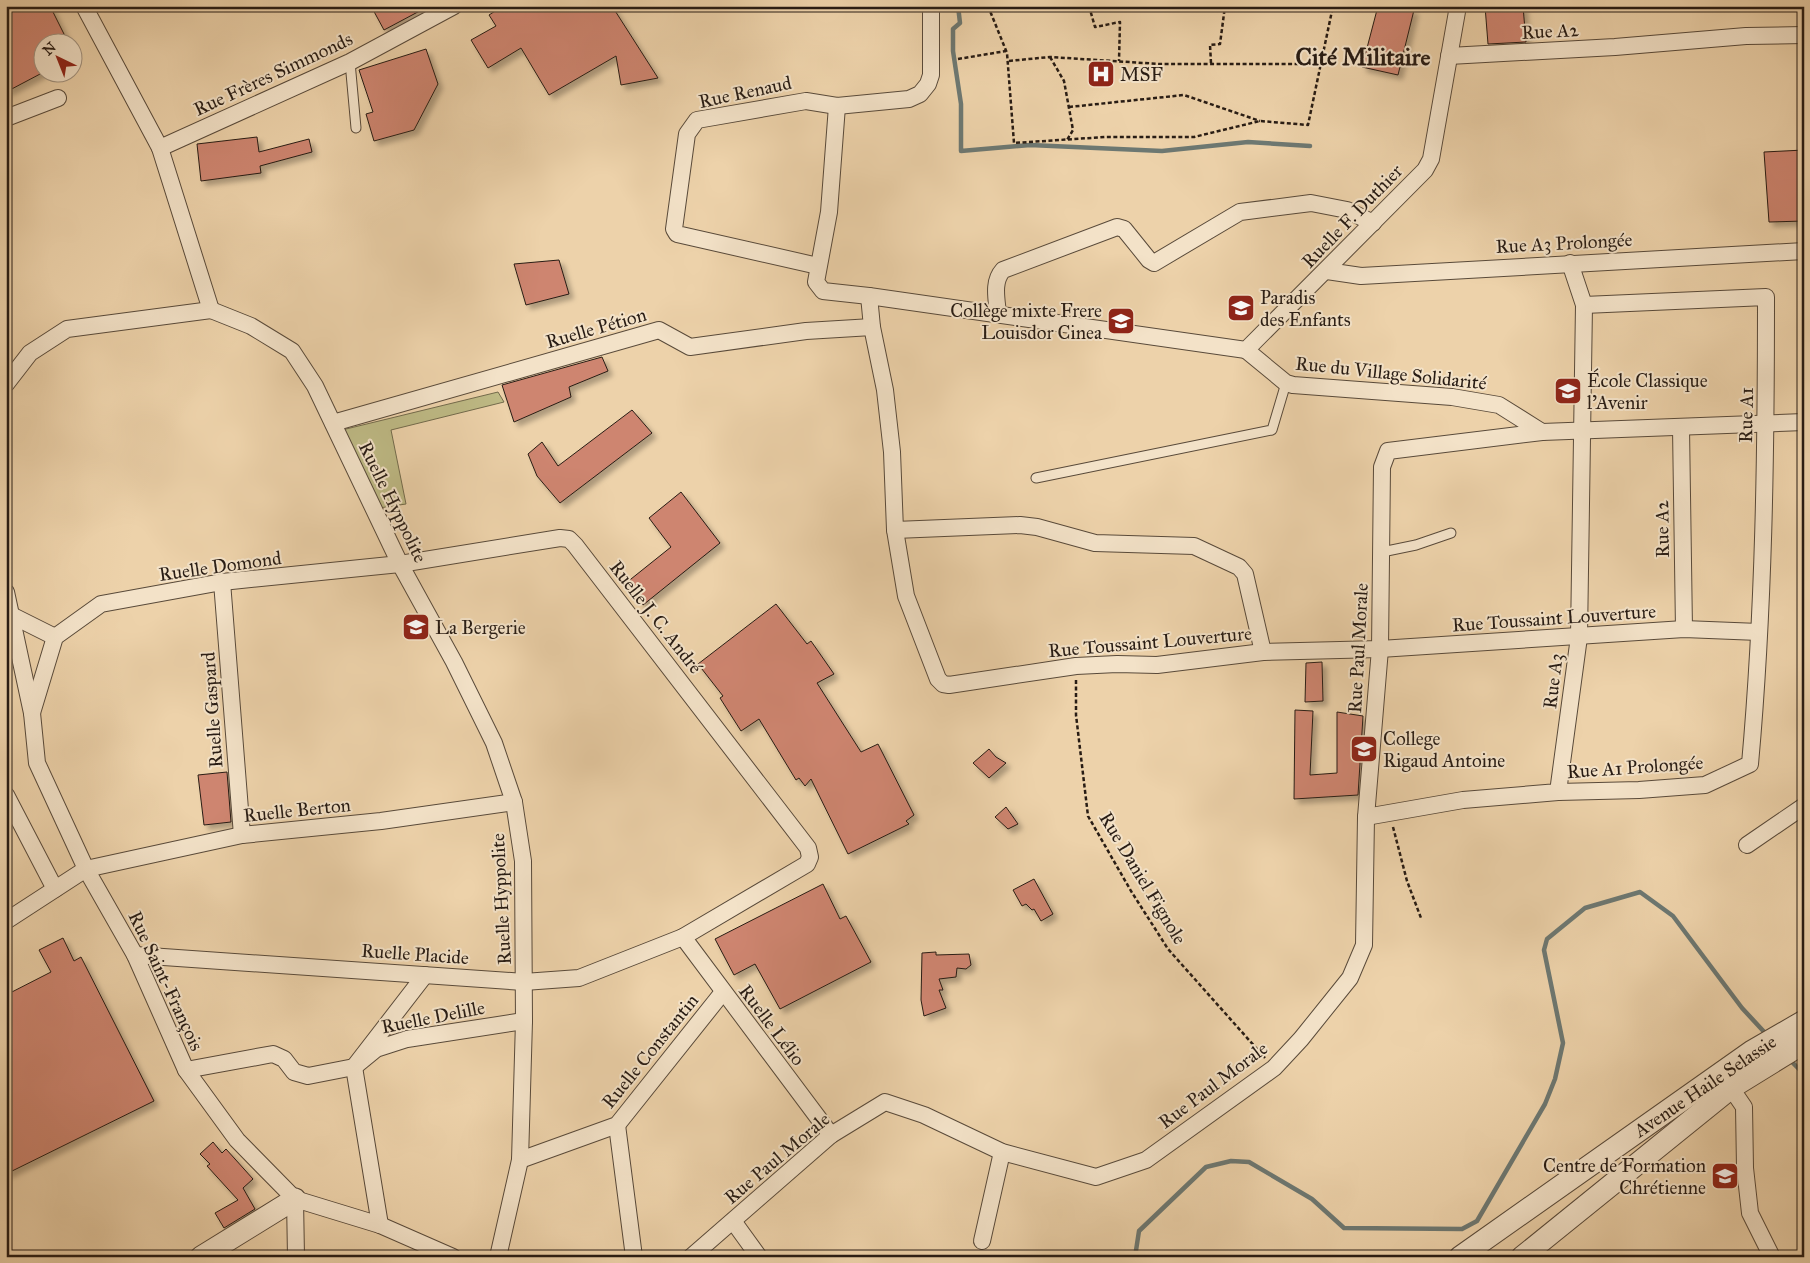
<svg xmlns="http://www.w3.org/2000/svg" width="1810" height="1263" font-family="'IM FELL Great Primer',serif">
<defs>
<filter id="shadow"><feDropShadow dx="4.5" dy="4.5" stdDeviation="2.5" flood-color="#0004"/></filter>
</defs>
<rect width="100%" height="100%" fill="#edd2aa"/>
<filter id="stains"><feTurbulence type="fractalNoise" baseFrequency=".004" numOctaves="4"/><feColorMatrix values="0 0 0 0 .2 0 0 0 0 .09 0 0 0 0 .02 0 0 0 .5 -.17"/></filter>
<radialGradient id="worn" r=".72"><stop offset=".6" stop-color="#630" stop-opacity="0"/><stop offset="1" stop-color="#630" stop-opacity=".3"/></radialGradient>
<polygon fill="#beba85" stroke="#736b4c" points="498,392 504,402 391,430 406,504 379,508 342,430"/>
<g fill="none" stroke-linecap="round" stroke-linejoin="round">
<g stroke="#6d7872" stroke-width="4.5">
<polyline points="958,6 960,23 953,29 953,51 961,104 961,151 1030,145 1162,151 1248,142 1310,146"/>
<polyline points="1789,1059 1804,1074"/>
<polyline points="1135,1257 1139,1231 1206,1167 1231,1161 1249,1162 1312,1199 1344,1228 1462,1229 1477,1221 1545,1104 1555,1079 1563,1043 1544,950 1547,939 1585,908 1640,892 1673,916 1742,1008 1767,1035"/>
</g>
</g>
<g fill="#ce8570" stroke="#281c14" filter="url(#shadow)">
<polygon points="6,6 50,6 68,42 42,42 42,73 6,92"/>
<polygon points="371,6 429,6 384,30"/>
<polygon points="503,6 612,6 658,78 621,85 616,56 549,95 521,48 488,68 471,40 496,26 489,15"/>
<polygon points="1378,6 1399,6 1414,10 1398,75 1362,67"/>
<polygon points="1485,6 1523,6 1526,42 1488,44"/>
<polygon points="426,49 438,84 414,130 374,141 366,114 373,112 359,70"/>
<polygon points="257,137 259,152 309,139 312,152 260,166 261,173 201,181 197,144"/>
<polygon points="1804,150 1804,221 1769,222 1764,152"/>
<polygon points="559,260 569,294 526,305 514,264"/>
<polygon points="602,357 608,371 569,387 571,397 514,422 502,385"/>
<polygon points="632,410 652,433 560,503 537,476 528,454 542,442 558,466"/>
<polygon points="681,492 720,543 643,605 626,583 671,547 649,518"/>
<polygon points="776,604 807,644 811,641 834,674 817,683 861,752 878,744 914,815 906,821 909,824 848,854 811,779 805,786 799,778 796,780 759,719 741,731 720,698 723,696 698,664"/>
<polygon points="1322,662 1323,701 1305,702 1306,663"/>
<polygon points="1295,710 1313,711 1310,775 1337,773 1337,712 1363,716 1358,795 1294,799"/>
<polygon points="989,749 996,757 1006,763 989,778 973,763"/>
<polygon points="227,772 231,822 204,825 198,775"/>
<polygon points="1006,807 1018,824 1008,829 995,817"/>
<polygon points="1034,879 1053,914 1041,921 1034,909 1032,910 1026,904 1022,906 1013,890"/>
<polygon points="823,884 840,919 846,916 871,962 780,1009 755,964 734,975 715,939"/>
<polygon points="63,938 74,961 81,957 154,1101 6,1174 6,995 51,972 39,950"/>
<polygon points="936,952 936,955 969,954 971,965 966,969 957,968 956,977 939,979 943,990 939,990 946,1008 924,1016 921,1000 922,953"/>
<polygon points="213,1142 222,1153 226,1149 253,1179 243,1188 255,1209 224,1228 215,1213 238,1200 207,1166 210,1164 200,1154"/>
</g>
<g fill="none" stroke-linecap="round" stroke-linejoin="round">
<g stroke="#594a3a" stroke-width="11">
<g id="service">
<polyline points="350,62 356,128"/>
<polyline points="1036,478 1272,430 1286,383"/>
<polyline points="1382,552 1416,545 1451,533"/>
</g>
</g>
<g stroke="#594a3a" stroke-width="18">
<g id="minor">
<polyline points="84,6 160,148 211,310"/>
<polyline points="1449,56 1615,47 1746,36 1804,35"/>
<polyline points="837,106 829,212 816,282 823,291 869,296 1246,350 1425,170 1431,159 1458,6"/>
<polyline points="6,118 58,98"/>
<polyline points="160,148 350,62 454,6"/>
<polyline points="818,266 677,234 674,229 687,134 697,120 806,101 837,106 909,99 920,94 928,84 931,75 931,6"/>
<polyline points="1327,271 1361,276 1804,251"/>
<polyline points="869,296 872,327 885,390 892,452 895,530 906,596 938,679 943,684 949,685 1076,666 1117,664 1157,665 1263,652 1380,649 1684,629 1759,632"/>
<polyline points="211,310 251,326 292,351 315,386 400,564 454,662 494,743 514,802 523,861 524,1021 520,1160 498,1257"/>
<path d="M 998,314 C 997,300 992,282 1003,270 L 1117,227 L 1124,229 L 1149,260 L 1154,263 L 1240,212 L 1311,203 L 1347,210 L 1373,223"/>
<polyline points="1246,350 1286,383 1293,385 1452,397 1499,405 1542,432 1804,422"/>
<polyline points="6,384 30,353 67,329 211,310"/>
<polyline points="333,423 659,330 690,347 806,331 872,327"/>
<polyline points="1681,428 1684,629"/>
<polyline points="895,530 1020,525 1037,527 1095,543 1194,546 1239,567 1245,574 1263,652"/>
<polyline points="222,582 242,835"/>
<polyline points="6,592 32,713 37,763 86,869 135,955 186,1070 237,1140 295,1199 380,1225 453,1257"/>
<polyline points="11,615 55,637"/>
<polyline points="32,713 55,637 101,604 222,582 400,564 560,538 569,539 575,545 808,848 810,857 807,864 683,937 579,978 524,982 135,955"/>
<path d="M 1558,792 L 1639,790 L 1705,785 L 1750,764 C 1764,609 1766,453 1766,297 L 1584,305"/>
<polyline points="6,795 55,889"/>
<polyline points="1366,817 1463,800 1558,792 1579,637 1584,305 1570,263"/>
<polyline points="1747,845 1804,806"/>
<polyline points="6,921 86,869 242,835 381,821 514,802"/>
<polyline points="683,937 831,1135"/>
<polyline points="186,1070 273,1054 284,1059 294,1072 308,1076 354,1067 376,1049 407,1039 524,1021"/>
<polyline points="1731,1088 1744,1107 1745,1168 1750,1213 1772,1257"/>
<polyline points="617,1125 634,1257"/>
<polyline points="520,1160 617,1125 723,992"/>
<polyline points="295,1199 296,1257"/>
<polyline points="733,1221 759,1257"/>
<polyline points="380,1225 354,1067 425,975"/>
<polyline points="982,1241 1002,1152"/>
<polyline points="691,1257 831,1135 885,1102 924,1115 1002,1152 1096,1177 1146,1160 1274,1068 1301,1039 1350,978 1364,945 1366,817 1380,649 1382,467 1388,451 1542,432"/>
</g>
</g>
<g stroke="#594a3a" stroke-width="23">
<g id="tertiary">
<polyline points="201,1257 295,1199"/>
<polyline points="1460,1257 1752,1051 1804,1021"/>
<polyline points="1522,1257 1731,1088 1804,1043"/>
</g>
</g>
<g stroke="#281c14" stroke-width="2.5" stroke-dasharray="4 2.5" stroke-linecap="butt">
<polyline points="988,6 1007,53 1014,143 1105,137 1194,137 1260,121 1308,125 1333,6"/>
<polyline points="1089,6 1095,27 1120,22 1119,61"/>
<polyline points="1050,57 1064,81 1073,130 1067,140"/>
<polyline points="958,59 1006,51"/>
<polyline points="1009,61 1050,57 1160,64 1322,64"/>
<polyline points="1211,63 1210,45 1220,44 1225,6"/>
<polyline points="1069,107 1184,95 1260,121"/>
<polyline points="1076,680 1076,715 1088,816 1131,891 1168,949 1265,1058"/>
<polyline points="1393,827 1407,881 1421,918"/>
</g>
<use href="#service" stroke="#f3e2c8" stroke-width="9"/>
<use href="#minor" stroke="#f3e2c8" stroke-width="16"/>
<use href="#tertiary" stroke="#f3e2c8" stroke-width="21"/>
</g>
<defs>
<g id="hospital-square" transform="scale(1.4375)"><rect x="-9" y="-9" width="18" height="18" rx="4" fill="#8f2418" stroke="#f3e2c8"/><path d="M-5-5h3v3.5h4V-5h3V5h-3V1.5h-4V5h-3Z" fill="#fff"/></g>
<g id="school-square" transform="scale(1.4375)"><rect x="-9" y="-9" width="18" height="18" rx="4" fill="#8f2418" stroke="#f3e2c8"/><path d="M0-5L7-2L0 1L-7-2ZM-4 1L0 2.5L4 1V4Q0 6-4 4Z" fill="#fff"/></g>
</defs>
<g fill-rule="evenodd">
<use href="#hospital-square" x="1101" y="74"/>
<use href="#school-square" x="1241" y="308"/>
<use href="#school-square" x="1121" y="321"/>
<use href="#school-square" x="1568" y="391"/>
<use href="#school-square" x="416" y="627"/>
<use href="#school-square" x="1364" y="749"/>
<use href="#school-square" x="1725" y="1176"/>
</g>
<g text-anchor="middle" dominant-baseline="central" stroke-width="4" stroke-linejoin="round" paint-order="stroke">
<g font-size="19" fill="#281c14" stroke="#f3e2c8">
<text transform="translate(1550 31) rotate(-3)">Rue A2</text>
<text transform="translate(273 74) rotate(-25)">Rue Frères Simmonds</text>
<text transform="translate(745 92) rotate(-12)">Rue Renaud</text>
<text transform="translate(1352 216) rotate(-46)">Ruelle F. Duthier</text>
<text transform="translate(1564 243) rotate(-3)">Rue A3 Prolongée</text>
<text transform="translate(596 328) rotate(-16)">Ruelle Pétion</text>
<text transform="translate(1391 373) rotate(6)">Rue du Village Solidarité</text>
<text transform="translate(1746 415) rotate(-89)">Rue A1</text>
<text transform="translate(393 502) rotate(64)">Ruelle Hyppolite</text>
<text transform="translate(1662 529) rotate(-91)">Rue A2</text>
<text transform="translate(220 566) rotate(-8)">Ruelle Domond</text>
<text transform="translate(656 617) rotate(52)">Ruelle J. C. André</text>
<text transform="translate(1554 618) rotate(-4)">Rue Toussaint Louverture</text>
<text transform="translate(1150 642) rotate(-5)">Rue Toussaint Louverture</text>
<text transform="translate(1358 648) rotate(-87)">Rue Paul Morale</text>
<text transform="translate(1553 681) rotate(-83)">Rue A3</text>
<text transform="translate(212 710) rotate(-94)">Ruelle Gaspard</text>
<text transform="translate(1635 767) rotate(-4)">Rue A1 Prolongée</text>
<text transform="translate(297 810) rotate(-6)">Ruelle Berton</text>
<text transform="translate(1143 878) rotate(59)">Rue Daniel Fignole</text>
<text transform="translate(501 899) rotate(-93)">Ruelle Hyppolite</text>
<text transform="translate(415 954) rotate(4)">Ruelle Placide</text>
<text transform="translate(166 981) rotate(65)">Rue Saint-François</text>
<text transform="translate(433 1017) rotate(-11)">Ruelle Delille</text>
<text transform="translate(772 1025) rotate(53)">Ruelle Lélio</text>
<text transform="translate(650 1051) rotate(-51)">Ruelle Constantin</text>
<text transform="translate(1213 1085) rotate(-37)">Rue Paul Morale</text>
<text transform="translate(1705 1086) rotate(-34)">Avenue Haile Selassie</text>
<text transform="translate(777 1158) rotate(-40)">Rue Paul Morale</text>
</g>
<g font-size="19" fill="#281c14" stroke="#f3e2c8" text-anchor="start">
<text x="1120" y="74">MSF</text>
<text x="1260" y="297">Paradis<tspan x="1260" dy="22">des Enfants</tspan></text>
<text x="1102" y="310" text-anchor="end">Collège mixte Frere<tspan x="1102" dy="22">Louisdor Cinea</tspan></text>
<text x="1587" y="380">École Classique<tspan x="1587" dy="22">l'Avenir</tspan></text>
<text x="435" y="627">La Bergerie</text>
<text x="1383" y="738">College<tspan x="1383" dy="22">Rigaud Antoine</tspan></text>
<text x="1706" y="1165" text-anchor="end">Centre de Formation<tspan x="1706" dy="22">Chrétienne</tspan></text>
</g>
<g font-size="24" font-weight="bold" fill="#281c14" stroke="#f3e2c8">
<text x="1363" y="57">Cité Militaire</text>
</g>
</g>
<rect width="1810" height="1263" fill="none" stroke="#edd2aa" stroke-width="25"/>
<rect x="8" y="8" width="1795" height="1248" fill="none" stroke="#281c14" stroke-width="2.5"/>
<rect x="12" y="12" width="1785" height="1238" fill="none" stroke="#281c14"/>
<g transform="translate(58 58) rotate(317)"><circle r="24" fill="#f3e2c8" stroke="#a29380"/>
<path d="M0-4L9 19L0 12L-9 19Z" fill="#8f2418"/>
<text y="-8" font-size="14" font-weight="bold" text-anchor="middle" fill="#281c14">N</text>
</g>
<rect width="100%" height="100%" filter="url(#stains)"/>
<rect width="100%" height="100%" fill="url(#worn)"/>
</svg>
